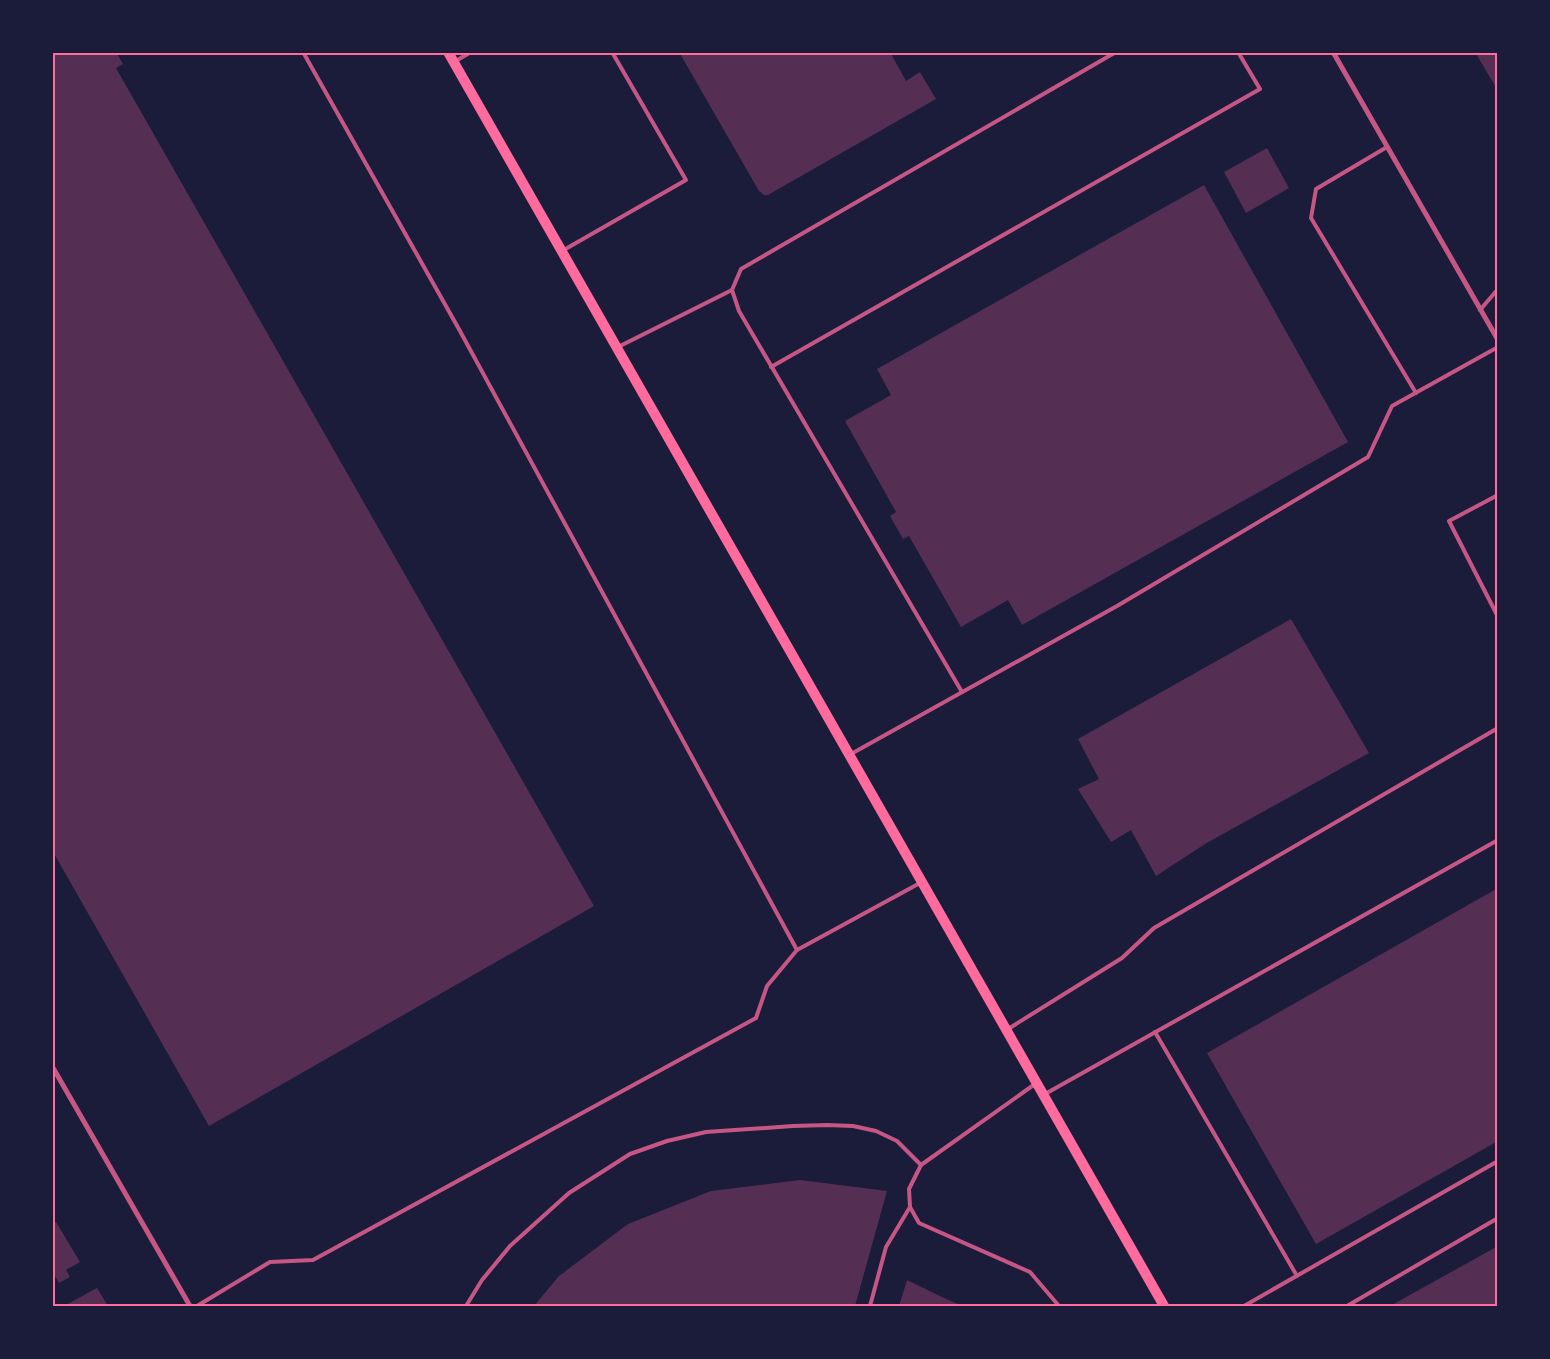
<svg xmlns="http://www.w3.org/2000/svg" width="1550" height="1359" font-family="'Roboto Condensed',sans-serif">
<rect width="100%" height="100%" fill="#1b1b3a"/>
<g fill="#542f53">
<polygon points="52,52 116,52 123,64 116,68 594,906 209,1126 52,850"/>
<polygon points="679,52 890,52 906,81 920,72 936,99 768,195 764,195 759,191"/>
<polygon points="1475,52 1498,52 1498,91"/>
<polygon points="1267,148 1289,188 1246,213 1224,172"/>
<polygon points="1204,185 1348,442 1022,625 1008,600 961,627 909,536 903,539 890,516 896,512 845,421 891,395 877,369"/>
<polygon points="1291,619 1369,753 1205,844 1156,876 1131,830 1111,842 1078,789 1099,779 1078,739"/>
<polygon points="1498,888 1498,1141 1316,1244 1207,1053"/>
<polygon points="800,1180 887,1191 855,1306 534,1306 559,1276 628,1224 711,1191"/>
<polygon points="56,1222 80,1262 66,1270 70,1277 59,1283 55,1276 52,1278 52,1224"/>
<polygon points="1498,1246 1498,1306 1390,1306"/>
<polygon points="907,1280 944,1298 962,1306 899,1306"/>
<polygon points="97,1288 108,1306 64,1306"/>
</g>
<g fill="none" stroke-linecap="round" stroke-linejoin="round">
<g stroke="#c65784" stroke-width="4">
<polyline points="303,52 460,331 797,950"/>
<polyline points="454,62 471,52"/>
<polyline points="1387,147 1316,189 1311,218 1416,393"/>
<polyline points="562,251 686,180 612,52"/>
<polyline points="1480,310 1498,289"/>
<polyline points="618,347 732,290"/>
<polyline points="771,367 1260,89 1238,52"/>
<polyline points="1498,495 1449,521 1498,617"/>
<polyline points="962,692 739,311 732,290 741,269 1116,52"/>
<polyline points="851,754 1117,606 1368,457 1392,406 1498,347"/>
<polyline points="1008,1029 1122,958 1154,928 1498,728"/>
<polyline points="1155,1032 1297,1276"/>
<polyline points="1035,1084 921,1165 909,1189 910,1207 919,1223 1030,1272 1059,1306"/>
<polyline points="1045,1094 1498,840"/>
<polyline points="197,1306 270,1262 313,1260 756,1018 767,986 797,950 920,883"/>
<polyline points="466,1306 482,1280 510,1246 569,1193 630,1154 667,1141 706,1132 793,1126 827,1125 853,1126 876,1131 897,1141 921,1165"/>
<polyline points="870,1306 886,1247 910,1207"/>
<polyline points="1244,1306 1498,1161"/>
<polyline points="1347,1306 1498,1218"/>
</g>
<g stroke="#c65784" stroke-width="5">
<polyline points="1333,52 1498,340"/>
<polyline points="52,1066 190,1306"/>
</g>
<polyline stroke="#ff6b9d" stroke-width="10" points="448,52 1164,1306"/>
</g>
<rect width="1550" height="1359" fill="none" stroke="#1b1b3a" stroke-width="108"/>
<rect x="54" y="54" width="1442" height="1251" fill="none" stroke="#ff6b9d" stroke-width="2"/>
</svg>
